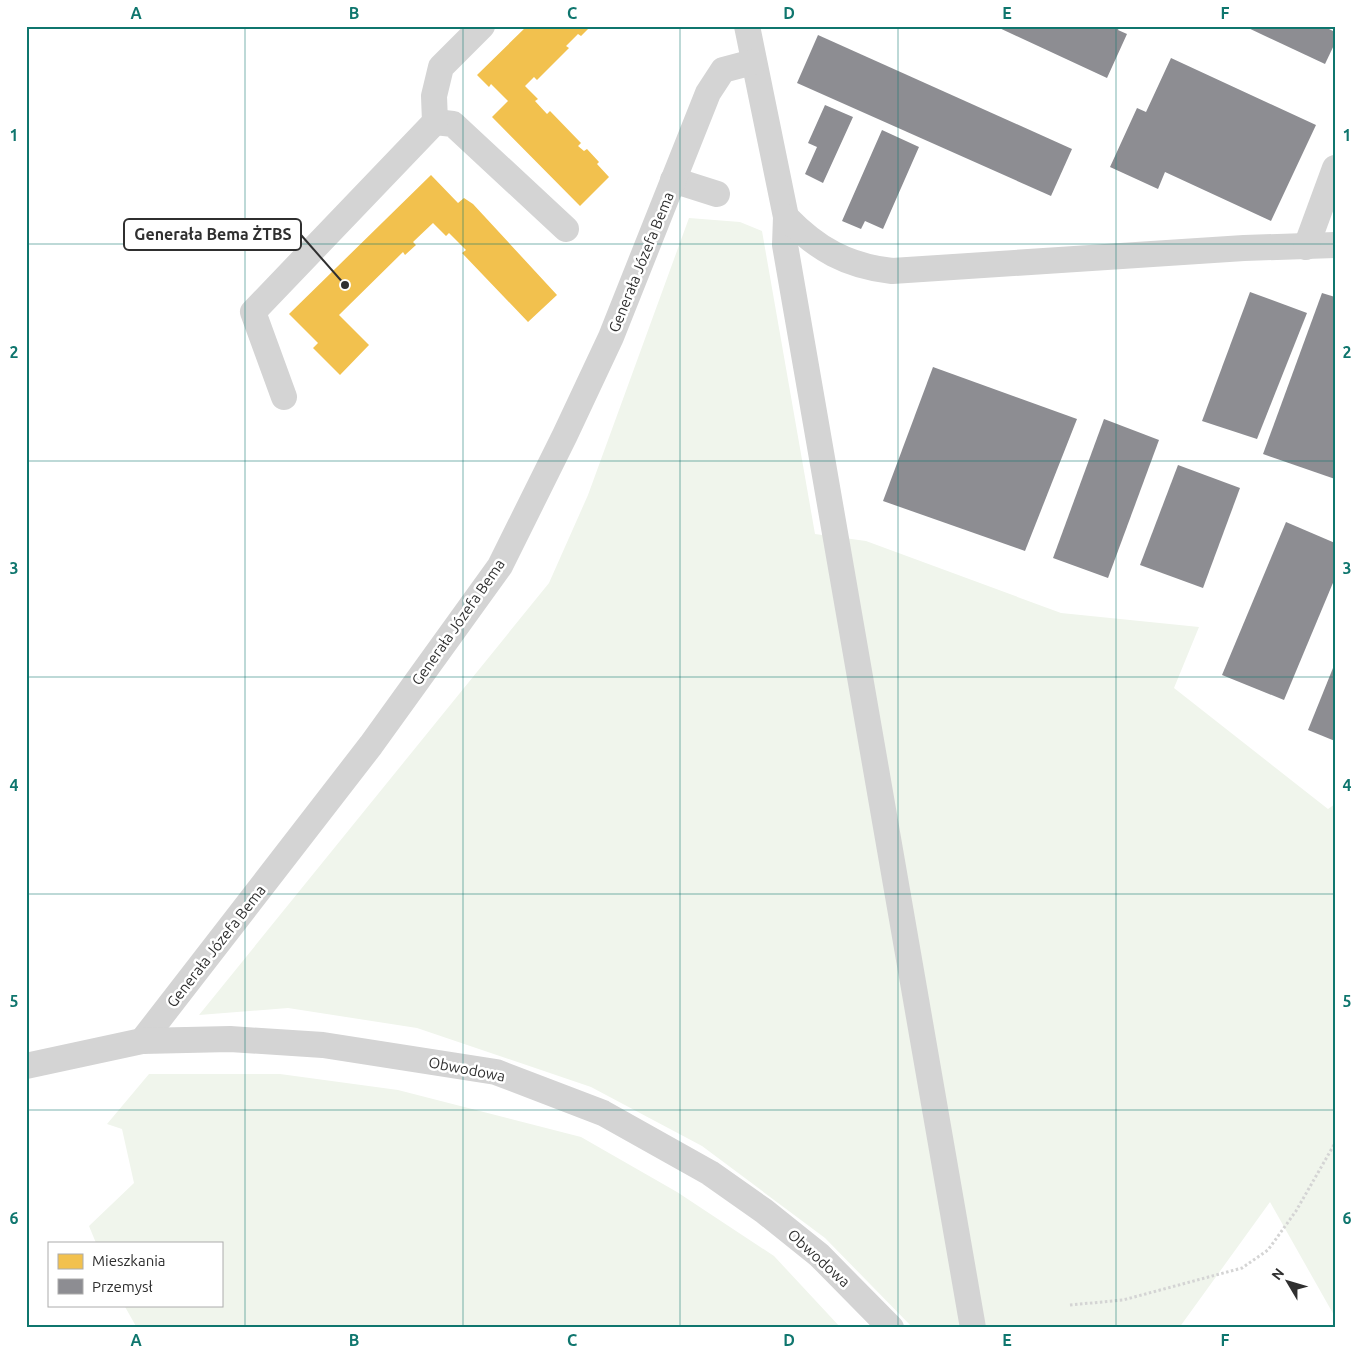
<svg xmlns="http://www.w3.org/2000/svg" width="1361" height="1354" font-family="Ubuntu,sans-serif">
<rect width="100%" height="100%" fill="#fff"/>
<g fill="#f0f5ec">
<polygon points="689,218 740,222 762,231 815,534 866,541 1061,613 1199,627 1174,688 1328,809 1335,804 1335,1317 1270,1202 1179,1328 913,1328 825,1238 702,1146 591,1087 417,1028 288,1008 199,1015 549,583 588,495"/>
<polygon points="149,1074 280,1074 398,1090 581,1137 677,1192 774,1256 841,1328 137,1328 124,1305 221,1305 221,1243 96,1243 89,1226 134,1183 122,1129 107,1124"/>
</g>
<g fill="#f2c14e">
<polygon points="527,26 591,26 581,36 578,34 566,46 569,48 537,80 534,77 525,86 538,99 535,101 547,114 550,111 581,143 578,146 584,151 587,149 599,162 597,164 609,177 580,206 492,117 508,101 491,84 489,87 477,75"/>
<polygon points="431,175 458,203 464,198 473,204 557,295 528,322 462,253 466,250 449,233 446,236 433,223 413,242 416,245 405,255 403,252 339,315 369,345 340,375 313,348 318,343 289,314"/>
</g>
<g fill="#8d8d92">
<polygon points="995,26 1120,26 1118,30 1127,34 1107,78"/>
<polygon points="1244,26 1323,26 1335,32 1335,43 1325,64"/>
<polygon points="818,35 1072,149 1051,196 797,83"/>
<polygon points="1171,58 1316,125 1271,221 1165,172 1158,189 1110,167 1137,108 1146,112"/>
<polygon points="825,105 853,117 823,183 805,174 817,147 808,143"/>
<polygon points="882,130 919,147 883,229 865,221 861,229 842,221"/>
<polygon points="1250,292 1307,313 1257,439 1202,421"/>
<polygon points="1322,293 1335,297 1335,479 1263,454"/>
<polygon points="933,367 1077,419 1025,551 883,501"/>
<polygon points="1104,419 1159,440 1108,578 1053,558"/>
<polygon points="1178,465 1240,488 1203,588 1140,565"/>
<polygon points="1286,522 1335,543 1335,578 1284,700 1222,675"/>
<polygon points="1335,663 1335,741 1308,730"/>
</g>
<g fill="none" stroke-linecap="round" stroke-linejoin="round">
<polyline stroke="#d4d4d4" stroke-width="3" stroke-dasharray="2.5 2.5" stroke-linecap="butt" points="1070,1305 1123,1300 1242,1268 1268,1250 1296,1211 1335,1143"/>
<g stroke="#d4d4d4" stroke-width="26">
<polyline points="747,26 786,217 785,245 973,1328"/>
<polyline points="435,122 453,124 566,229"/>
<polyline points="673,180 717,194"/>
<path d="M 786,217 C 817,249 847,266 892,271 L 1244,248 L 1335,245"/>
<polyline points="1306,247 1335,168"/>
<polyline points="284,397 253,312 435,122 434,96 441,67 482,26"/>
<polyline points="142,1041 371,745 500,566 565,435 611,337 708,93 723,70 753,62"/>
<polyline points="26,1066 142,1041 230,1039 323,1045 496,1072 603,1113 710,1173 764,1211 819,1255 891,1328"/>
</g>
</g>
<path fill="none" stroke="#0f766e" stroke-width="1" stroke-opacity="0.55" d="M 245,26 L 245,1328M 463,26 L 463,1328M 680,26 L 680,1328M 898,26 L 898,1328M 1116,26 L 1116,1328M 26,244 L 1335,244M 26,461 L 1335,461M 26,677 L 1335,677M 26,894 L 1335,894M 26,1110 L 1335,1110"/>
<g text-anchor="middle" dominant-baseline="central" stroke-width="5" stroke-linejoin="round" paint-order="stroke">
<g font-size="15" fill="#2f2f2f" stroke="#fff">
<text transform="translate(641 262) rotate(-68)">Generała Józefa Bema</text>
<text transform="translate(458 622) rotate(-55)">Generała Józefa Bema</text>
<text transform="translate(216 946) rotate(-52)">Generała Józefa Bema</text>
<text transform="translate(467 1069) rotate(11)">Obwodowa</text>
<text transform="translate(819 1258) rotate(42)">Obwodowa</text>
</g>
</g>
<path fill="none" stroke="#2f2f2f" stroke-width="2" d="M345 285L301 235"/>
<circle fill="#2f2f2f" stroke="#fff" stroke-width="2" cx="345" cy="285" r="5"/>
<rect fill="#fff" stroke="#2f2f2f" stroke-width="2" x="124" y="219" width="177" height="31" rx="5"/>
<g font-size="16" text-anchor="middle" font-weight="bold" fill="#2f2f2f">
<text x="213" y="240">Generała Bema ŻTBS</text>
</g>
<rect width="1361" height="1354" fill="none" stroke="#ffffff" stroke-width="55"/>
<rect x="48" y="1242" width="175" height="65" fill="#ffffff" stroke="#acacac"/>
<rect x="58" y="1254" width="25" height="15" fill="#f2c14e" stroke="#acacac"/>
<text x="92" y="1266" font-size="15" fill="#2f2f2f">Mieszkania</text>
<rect x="58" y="1279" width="25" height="15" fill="#8d8d92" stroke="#acacac"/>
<text x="92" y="1292" font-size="15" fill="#2f2f2f">Przemysł</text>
<g transform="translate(1288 1282) rotate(308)" stroke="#ffffff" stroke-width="4" paint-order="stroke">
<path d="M0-4L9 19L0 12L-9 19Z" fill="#2f2f2f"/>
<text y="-8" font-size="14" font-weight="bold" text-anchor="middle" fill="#2f2f2f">N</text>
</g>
<rect x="28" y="28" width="1306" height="1298" fill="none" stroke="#0f766e" stroke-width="2"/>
<g font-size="16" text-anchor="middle" font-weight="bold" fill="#0f766e">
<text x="136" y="19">A</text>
<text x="354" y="19">B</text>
<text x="572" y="19">C</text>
<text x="789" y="19">D</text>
<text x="1007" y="19">E</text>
<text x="1225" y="19">F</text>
<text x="14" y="141">1</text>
<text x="1347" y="141">1</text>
<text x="14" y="358">2</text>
<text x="1347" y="358">2</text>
<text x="14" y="574">3</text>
<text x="1347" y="574">3</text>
<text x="14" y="791">4</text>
<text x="1347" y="791">4</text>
<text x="14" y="1007">5</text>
<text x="1347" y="1007">5</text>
<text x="14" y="1224">6</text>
<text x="1347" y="1224">6</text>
<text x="136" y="1346">A</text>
<text x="354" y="1346">B</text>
<text x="572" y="1346">C</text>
<text x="789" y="1346">D</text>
<text x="1007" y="1346">E</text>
<text x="1225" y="1346">F</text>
</g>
</svg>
